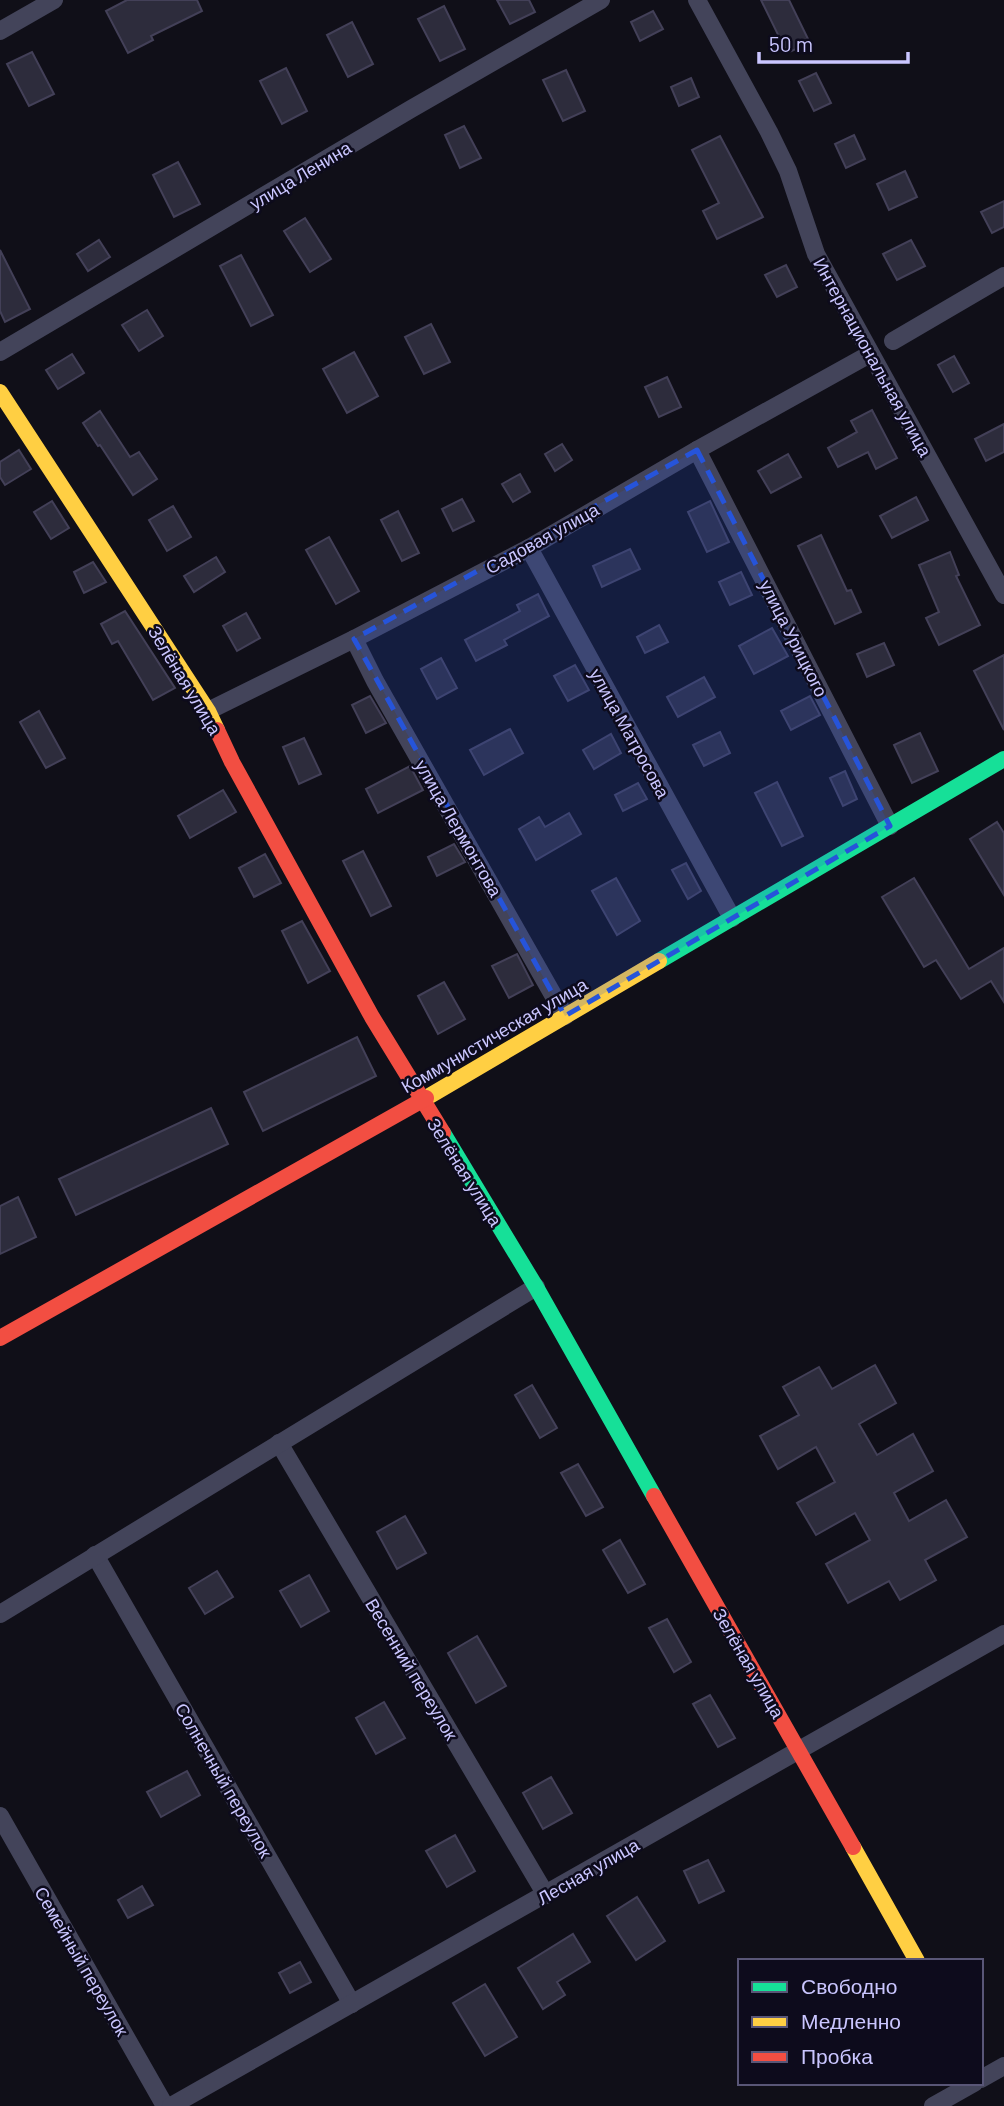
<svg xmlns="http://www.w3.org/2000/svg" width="1004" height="2106" font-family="Barlow,sans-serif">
<rect width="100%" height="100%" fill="#100f18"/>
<g fill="#2d2c3c" stroke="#434058" stroke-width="2">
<polygon points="127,0 197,0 202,11 151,36 153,40 128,53 106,11"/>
<polygon points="497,0 529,0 535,12 510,24"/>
<polygon points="761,0 789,0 810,43 787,53"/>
<polygon points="444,6 465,49 440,61 418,19"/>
<polygon points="653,11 663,29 640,41 631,22"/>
<polygon points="352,22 373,64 348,77 327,35"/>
<polygon points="32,52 54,94 29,106 7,64"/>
<polygon points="286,68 307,111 282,124 260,81"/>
<polygon points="566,70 585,111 563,121 543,80"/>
<polygon points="816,73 831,103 814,111 799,81"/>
<polygon points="691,78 699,97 679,106 671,87"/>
<polygon points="464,126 481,158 460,168 445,135"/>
<polygon points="854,135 865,159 846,168 835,144"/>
<polygon points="720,136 763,217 717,239 703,211 719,203 692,150"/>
<polygon points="178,162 200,204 174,217 153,175"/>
<polygon points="905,171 917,197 889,210 877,184"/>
<polygon points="1004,201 1004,227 992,233 981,212"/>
<polygon points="305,218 331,259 310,272 284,231"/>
<polygon points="99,240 110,257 88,271 77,254"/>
<polygon points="911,240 925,266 897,280 883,254"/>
<polygon points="0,250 30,309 5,322 0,311"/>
<polygon points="241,255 273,315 251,326 220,266"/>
<polygon points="786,265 797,287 777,297 765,275"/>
<polygon points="147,310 163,336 139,351 122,325"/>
<polygon points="431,324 450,362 424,374 405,337"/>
<polygon points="354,352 378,396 347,413 323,369"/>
<polygon points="72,354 84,373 58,389 46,370"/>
<polygon points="954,356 969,383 953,392 938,365"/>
<polygon points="667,377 681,407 659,417 645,387"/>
<polygon points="872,410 897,458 876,469 868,452 838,467 828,448 857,432 851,421"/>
<polygon points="100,411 130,457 139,452 157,479 133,495 100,445 98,446 83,423"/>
<polygon points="1004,424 1004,452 986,461 975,439"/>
<polygon points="562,444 572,460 555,471 545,454"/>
<polygon points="19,450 31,469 5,485 0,477 0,462"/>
<polygon points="788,454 801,477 771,493 758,471"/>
<polygon points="520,474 530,492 513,502 502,484"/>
<polygon points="916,497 928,520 892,538 880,516"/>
<polygon points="462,499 474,521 453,531 442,509"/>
<polygon points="52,501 69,528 51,539 34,512"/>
<polygon points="710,501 729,542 707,552 688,512"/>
<polygon points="173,506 191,537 167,551 149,520"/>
<polygon points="398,511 419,553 402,561 381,520"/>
<polygon points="821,535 847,591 851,590 861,612 835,624 798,546"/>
<polygon points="329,537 359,591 336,604 306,550"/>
<polygon points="630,549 640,569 602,587 593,566"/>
<polygon points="950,552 959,575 956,576 980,625 939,645 926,618 939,612 919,565"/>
<polygon points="216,557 225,572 194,592 184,576"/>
<polygon points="93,562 106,582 84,593 74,572"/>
<polygon points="741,572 752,595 730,605 719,582"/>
<polygon points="538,594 549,616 504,640 507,645 476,661 465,640 520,611 517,605"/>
<polygon points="125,611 175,688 153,700 118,641 112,644 101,624"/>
<polygon points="246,613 260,638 237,651 223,626"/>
<polygon points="659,625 668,642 645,653 637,637"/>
<polygon points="772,628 788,656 754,674 739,646"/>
<polygon points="884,643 894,665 867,677 857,654"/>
<polygon points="1004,655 1004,730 974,671"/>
<polygon points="441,658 457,688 437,699 421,669"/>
<polygon points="575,665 589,690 568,701 554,676"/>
<polygon points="704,677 715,697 678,717 667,697"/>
<polygon points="370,696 386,723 366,733 352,705"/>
<polygon points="810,696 820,715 791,730 781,711"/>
<polygon points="39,711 65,758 46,768 20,722"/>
<polygon points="510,729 523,753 484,775 470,750"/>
<polygon points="720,732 730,753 704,766 693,745"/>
<polygon points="920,733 938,771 912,783 894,745"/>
<polygon points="611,734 621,753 594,769 583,750"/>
<polygon points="304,738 321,774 299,784 283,747"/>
<polygon points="410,766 423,790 378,813 366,789"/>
<polygon points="845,771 857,799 843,806 830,778"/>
<polygon points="777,782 803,836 782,846 755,793"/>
<polygon points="638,783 647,799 623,811 615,795"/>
<polygon points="223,790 236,812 190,838 178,816"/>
<polygon points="569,813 581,834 536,860 519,829 539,817 545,827"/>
<polygon points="997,822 1004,833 1004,895 970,839"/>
<polygon points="454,844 465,862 437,876 428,857"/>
<polygon points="363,851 391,906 371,916 343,861"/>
<polygon points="265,854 281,883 254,897 239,868"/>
<polygon points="686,863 701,891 688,899 672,870"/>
<polygon points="616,878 640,921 617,935 592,891"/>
<polygon points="914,878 969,969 1004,948 1004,1002 991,981 961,999 936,960 924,967 882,897"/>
<polygon points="302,921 330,971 308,983 282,931"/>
<polygon points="517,954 533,985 509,998 492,966"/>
<polygon points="444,982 465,1019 438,1034 418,996"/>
<polygon points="357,1037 376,1076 263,1131 244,1092"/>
<polygon points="211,1108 228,1144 76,1215 59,1179"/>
<polygon points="18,1197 36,1237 0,1254 0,1206"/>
<polygon points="875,1365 896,1403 859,1424 877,1455 913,1434 933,1471 894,1493 909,1521 946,1500 967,1537 925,1560 936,1580 900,1600 889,1581 848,1603 826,1564 870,1540 855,1513 816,1535 797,1503 835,1482 816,1447 778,1469 760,1436 799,1415 783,1387 819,1367 832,1389"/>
<polygon points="532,1385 557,1428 540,1438 515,1395"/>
<polygon points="578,1464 603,1507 586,1516 561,1473"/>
<polygon points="405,1516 426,1553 397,1569 377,1532"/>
<polygon points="620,1540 645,1584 628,1593 603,1550"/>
<polygon points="217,1571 233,1597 205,1614 189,1588"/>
<polygon points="309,1575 329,1611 301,1627 280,1591"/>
<polygon points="667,1619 691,1662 674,1672 649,1628"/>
<polygon points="477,1636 506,1686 476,1703 448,1653"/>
<polygon points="710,1695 735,1738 718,1747 693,1704"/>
<polygon points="384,1702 405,1738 376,1754 356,1718"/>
<polygon points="187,1771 200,1795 161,1817 147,1792"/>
<polygon points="551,1777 572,1813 543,1829 523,1793"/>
<polygon points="455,1835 475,1871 447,1887 426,1851"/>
<polygon points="708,1860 724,1891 699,1903 684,1871"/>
<polygon points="142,1886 153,1905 128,1918 118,1900"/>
<polygon points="637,1897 665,1941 636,1960 607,1916"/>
<polygon points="573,1934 590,1962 557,1982 565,1995 543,2009 518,1968"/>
<polygon points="300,1962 311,1982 290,1993 279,1973"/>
<polygon points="485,1984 517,2037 485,2056 453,2003"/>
</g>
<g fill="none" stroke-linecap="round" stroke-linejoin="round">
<g stroke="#43445a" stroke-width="18">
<polyline points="697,0 769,132 788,171 816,254 1004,595"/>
<polyline points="0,31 54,0"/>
<polyline points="893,341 1004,276"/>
<polyline points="0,352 411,109 601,0"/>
<polyline points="697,450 890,826"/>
<polyline points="529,548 732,918"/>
<polyline points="354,639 375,681 565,1016"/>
<polyline points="208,711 354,639 529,548 697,450 870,354"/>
<polyline points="279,1443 546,1895"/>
<polyline points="95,1555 352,2004"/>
<polyline points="0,1614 536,1287"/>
<polyline points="0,1816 165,2106"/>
<polyline points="981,2079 1004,2066"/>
<polyline points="171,2106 1004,1634"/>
<polyline points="933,2106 974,2083"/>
</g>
<g stroke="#16e098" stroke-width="16">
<polyline points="659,961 1004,759"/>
<polyline points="443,1133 536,1287 654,1496"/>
</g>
<g stroke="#ffcf43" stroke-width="16">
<polyline points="0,392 208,711 217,730"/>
<polyline points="426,1098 659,961"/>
<polyline points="853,1847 917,1961"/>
</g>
<g stroke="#f24e42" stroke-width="16">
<polyline points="217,730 232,762 372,1017 443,1133"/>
<polyline points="0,1338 426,1098"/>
<polyline points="654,1496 853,1847"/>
</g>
</g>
<path fill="#2654da" fill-opacity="0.2" stroke="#2654da" stroke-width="5" stroke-dasharray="14 9" stroke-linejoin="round" d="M 697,450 L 890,826 L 565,1016 L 354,639 Z"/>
<g text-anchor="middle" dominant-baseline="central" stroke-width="5" stroke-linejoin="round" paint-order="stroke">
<g font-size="18" fill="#cac6ff" stroke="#0d0b1c">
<text transform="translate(300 175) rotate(-31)">улица Ленина</text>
<text transform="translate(873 357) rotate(61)">Интернациональная улица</text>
<text transform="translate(542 538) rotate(-29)">Садовая улица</text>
<text transform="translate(794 638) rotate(63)">улица Урицкого</text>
<text transform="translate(185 680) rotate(59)">Зелёная улица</text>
<text transform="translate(630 733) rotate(61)">улица Матросова</text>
<text transform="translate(459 828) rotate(60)">улица Лермонтова</text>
<text transform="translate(494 1035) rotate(-30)">Коммунистическая улица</text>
<text transform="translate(465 1172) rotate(58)">Зелёная улица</text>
<text transform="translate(749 1663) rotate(60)">Зелёная улица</text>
<text transform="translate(412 1669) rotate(59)">Весенний переулок</text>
<text transform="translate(224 1780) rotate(60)">Солнечный переулок</text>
<text transform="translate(588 1871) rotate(-30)">Лесная улица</text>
<text transform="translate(82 1961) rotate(60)">Семейный переулок</text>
</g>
</g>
<rect x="738" y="1959" width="245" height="126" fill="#0d0b1c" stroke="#595677" stroke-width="2"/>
<rect x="752" y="1982" width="35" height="10" fill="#16e098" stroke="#595677" stroke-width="2"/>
<text x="801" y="1994" font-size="21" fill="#cac6ff">Свободно</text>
<rect x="752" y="2017" width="35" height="10" fill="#ffcf43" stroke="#595677" stroke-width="2"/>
<text x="801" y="2029" font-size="21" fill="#cac6ff">Медленно</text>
<rect x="752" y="2052" width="35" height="10" fill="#f24e42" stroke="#595677" stroke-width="2"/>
<text x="801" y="2064" font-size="21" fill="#cac6ff">Пробка</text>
<path d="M759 52v10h149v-10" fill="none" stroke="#cac6ff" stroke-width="3.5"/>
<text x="769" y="52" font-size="21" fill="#cac6ff" stroke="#0d0b1c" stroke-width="5" paint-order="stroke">50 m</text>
</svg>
